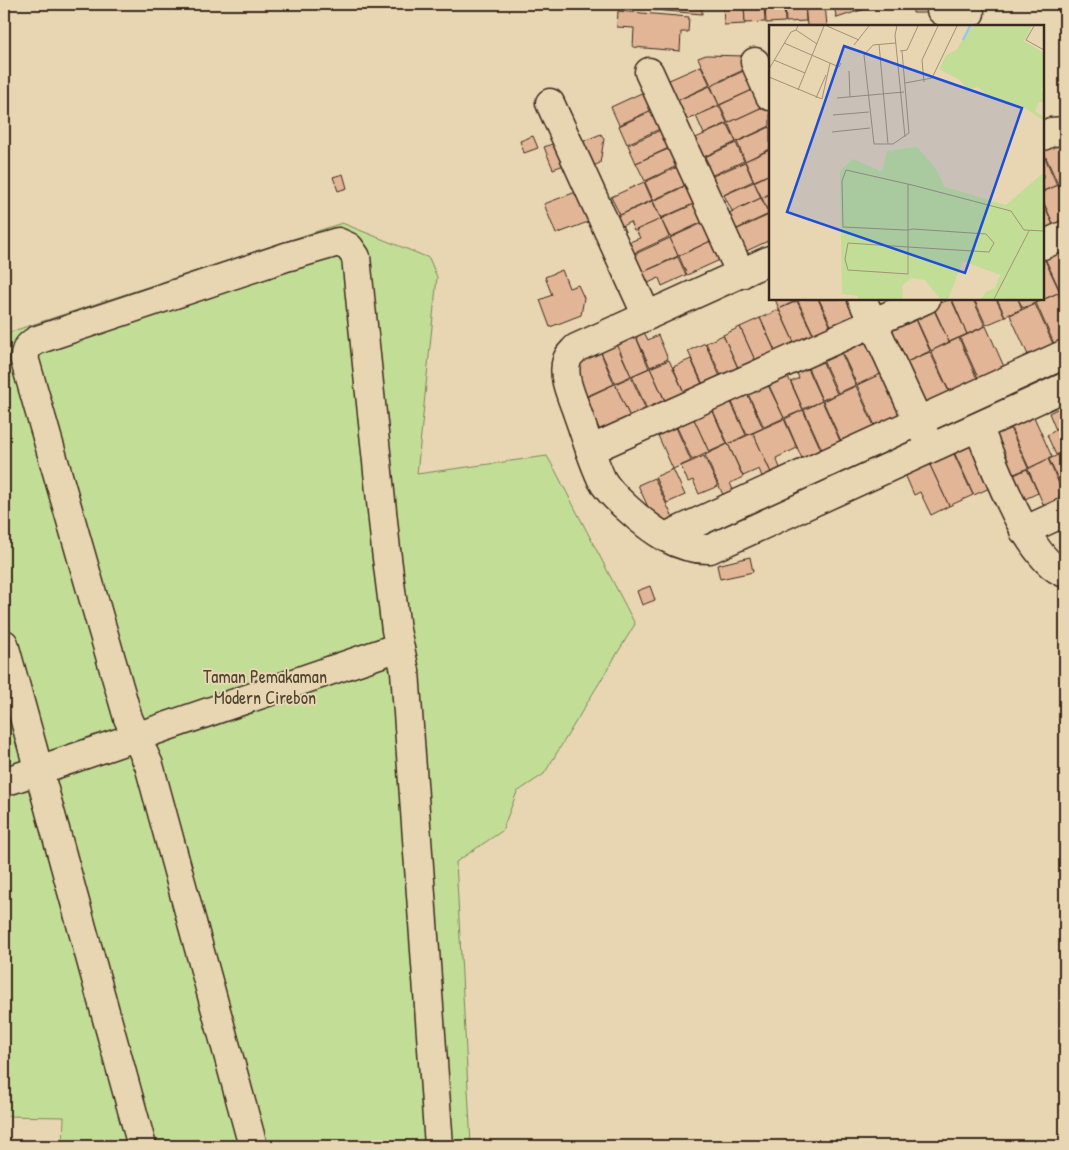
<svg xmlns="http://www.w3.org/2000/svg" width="1069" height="1150" font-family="'Patrick Hand',sans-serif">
<rect width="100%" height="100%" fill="#e8d5b2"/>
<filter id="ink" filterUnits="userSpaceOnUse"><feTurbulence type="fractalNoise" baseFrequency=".02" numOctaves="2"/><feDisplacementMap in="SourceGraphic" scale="10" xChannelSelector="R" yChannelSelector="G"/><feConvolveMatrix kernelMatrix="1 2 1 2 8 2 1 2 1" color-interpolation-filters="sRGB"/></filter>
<g filter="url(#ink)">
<polygon fill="#c2de96" stroke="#7e845a" points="342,223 429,258 437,277 417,474 547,456 555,470 635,624 544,774 517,792 502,831 456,862 471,1146 63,1146 64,1117 4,1116 4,334"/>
<g fill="#e1b595" stroke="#3b2a1e">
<polygon points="655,4 702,4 702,14 654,10"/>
<polygon points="723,4 744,4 745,24 724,25"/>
<polygon points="744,4 764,4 765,22 745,23"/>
<polygon points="765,4 784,4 785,22 766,23"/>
<polygon points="785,4 805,4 806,21 786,22"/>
<polygon points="805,4 825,4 827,26 807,26"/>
<polygon points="833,4 852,4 855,12 837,18"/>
<polygon points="853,4 872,4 873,7 855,12"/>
<polygon points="913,4 937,4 938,13 913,13"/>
<polygon points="618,11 689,17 688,32 681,32 680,51 633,47 634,28 617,27"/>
<polygon points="706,55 745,56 750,67 711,85 698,58"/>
<polygon points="701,66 710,85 676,101 667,81"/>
<polygon points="750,68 759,87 719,105 711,86"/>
<polygon points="710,86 719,105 681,123 672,103"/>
<polygon points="759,87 767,105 728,123 720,105"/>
<polygon points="648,90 656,108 619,125 611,107"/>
<polygon points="767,105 770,112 770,126 736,142 728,123"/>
<polygon points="719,106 727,123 704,134 696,116"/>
<polygon points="656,109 664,127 627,144 619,126"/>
<polygon points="727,124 736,142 697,160 689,141"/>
<polygon points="770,127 770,149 745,161 737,142"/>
<polygon points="665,128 673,146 636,163 628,145"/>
<polygon points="601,134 604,139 600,163 589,168 579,143"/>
<polygon points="533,136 538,148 524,153 520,141"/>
<polygon points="1057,137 1065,155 1065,181 1058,184 1043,151 1043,144"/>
<polygon points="555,143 564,165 553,169 544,147"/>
<polygon points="736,143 744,161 706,178 701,168 709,165 705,157"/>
<polygon points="673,147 681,164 645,181 636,163"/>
<polygon points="770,150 770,174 754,181 745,161"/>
<polygon points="1043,153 1057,185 1043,191"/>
<polygon points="745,162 753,181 715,199 706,179"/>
<polygon points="682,165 690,183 653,200 645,182"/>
<polygon points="343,174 347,188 338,191 333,177"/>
<polygon points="770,174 770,193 762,198 754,182"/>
<polygon points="644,182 652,200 620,215 611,197"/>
<polygon points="754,182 761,198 732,211 724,195"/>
<polygon points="1065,182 1065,200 1058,185"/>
<polygon points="690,184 698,202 661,218 653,201"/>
<polygon points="1058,185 1065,202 1065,228 1057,232 1043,201 1043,192"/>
<polygon points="576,192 588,222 556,234 544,204"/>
<polygon points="770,194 770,213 769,214 762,198"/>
<polygon points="761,198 769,214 730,232 723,216"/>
<polygon points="652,201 661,219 634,231 630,222 620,227 616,217"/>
<polygon points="699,202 707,220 670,237 661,219"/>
<polygon points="1043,202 1056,232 1043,238"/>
<polygon points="769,215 770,218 770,240 740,254 731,232"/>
<polygon points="661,219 669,237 632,254 627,243 640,238 636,230"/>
<polygon points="707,221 715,239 678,256 670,238"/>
<polygon points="670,238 678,256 641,273 633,255"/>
<polygon points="715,239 724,258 687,275 679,256"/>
<polygon points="1062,247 1065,254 1065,289 1060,291 1044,256"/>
<polygon points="1043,256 1060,292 1042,300 1043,299"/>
<polygon points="678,257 686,275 662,286 659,278 646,284 641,273"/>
<polygon points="562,270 569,288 578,285 584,298 581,315 550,327 540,300 552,295 545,277"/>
<polygon points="1058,293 1065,309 1065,341 1055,346 1036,303"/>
<polygon points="775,299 797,299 797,300 779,309"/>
<polygon points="802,299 818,299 833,332 816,340 798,301"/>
<polygon points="819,299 852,299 861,319 834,332"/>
<polygon points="951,299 967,334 949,342 933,306"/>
<polygon points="952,299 973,299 985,326 967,334"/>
<polygon points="974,299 996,299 1005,317 986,325"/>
<polygon points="997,299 1018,299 1022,309 1005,316"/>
<polygon points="1018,299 1041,299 1042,300 1023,308"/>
<polygon points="797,301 816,341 797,349 779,309"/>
<polygon points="1035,304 1054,346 1029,357 1010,315"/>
<polygon points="932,306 949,342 931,351 914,314"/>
<polygon points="779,310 797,349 778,357 760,318"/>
<polygon points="914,315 930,351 902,364 886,327"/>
<polygon points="760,318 778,358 758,367 740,327"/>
<polygon points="641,326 648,340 658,335 668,359 650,367 633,330"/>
<polygon points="986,326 1005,369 979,380 960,338"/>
<polygon points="740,327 758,367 741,374 723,335"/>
<polygon points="633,330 649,368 631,376 615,339"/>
<polygon points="723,335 741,375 724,382 706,343"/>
<polygon points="868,335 885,372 857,385 840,348"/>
<polygon points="959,338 978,381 950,393 931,351"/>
<polygon points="614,339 631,376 615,383 601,352 608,349 605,343"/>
<polygon points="705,343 723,383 706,391 688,351"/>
<polygon points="598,346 614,384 585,397 568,360"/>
<polygon points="839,348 856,385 838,393 821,356"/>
<polygon points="930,352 950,394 922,406 902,364"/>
<polygon points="820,356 837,394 822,400 806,363"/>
<polygon points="691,359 705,391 687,399 673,367"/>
<polygon points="669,360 687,399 668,407 650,368"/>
<polygon points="805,364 822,401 803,409 791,382 799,378 795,368"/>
<polygon points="650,368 668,408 650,416 632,376"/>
<polygon points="786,372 803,410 784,418 767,381"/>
<polygon points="885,372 905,414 876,428 857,385"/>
<polygon points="631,377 649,416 633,424 615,384"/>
<polygon points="766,381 784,418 764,427 746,390"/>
<polygon points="615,384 633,424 603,437 585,398"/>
<polygon points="856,386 875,428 842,443 823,401"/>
<polygon points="746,391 763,428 747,435 730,398"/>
<polygon points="729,398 746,435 728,444 711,406"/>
<polygon points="822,401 841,443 823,452 804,410"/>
<polygon points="1065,405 1065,451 1056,455 1047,435 1056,430 1049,413"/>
<polygon points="711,407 727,444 709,452 692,415"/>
<polygon points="803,410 822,452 803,461 785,419"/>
<polygon points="692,415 709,452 692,460 675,423"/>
<polygon points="1034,417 1052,457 1029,468 1011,428"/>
<polygon points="784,419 797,448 776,458 781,470 772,475 753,433"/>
<polygon points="674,423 691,461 673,469 656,431"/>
<polygon points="1010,428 1028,468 1005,478 987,438"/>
<polygon points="753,433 772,475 763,479 759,469 743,476 728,444"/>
<polygon points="977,439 992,487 974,495 953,450"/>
<polygon points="728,444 743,477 730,483 734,492 724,497 705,455"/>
<polygon points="952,450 973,495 949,506 928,461"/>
<polygon points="1065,452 1065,495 1049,459"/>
<polygon points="704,456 718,486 699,494 693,480 688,482 681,466"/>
<polygon points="1048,459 1065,497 1065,504 1047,513 1028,469"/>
<polygon points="928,461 949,506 931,515 920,492 914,495 904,472"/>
<polygon points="673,469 685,495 667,503 655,477"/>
<polygon points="1027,469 1038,493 1025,499 1026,501 1018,505 1006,479"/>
<polygon points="654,478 674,520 657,527 638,485"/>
<polygon points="750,557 753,572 720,579 717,565"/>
<polygon points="650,586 655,600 642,605 637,591"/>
</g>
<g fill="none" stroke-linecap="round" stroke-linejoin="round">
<g stroke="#3b2a1e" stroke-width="31">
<g id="minor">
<polyline points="941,4 941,10 944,12 970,13"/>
<polyline points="755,62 770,96"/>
<polyline points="649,72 741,274"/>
<polyline points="550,103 647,316"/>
<polyline points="1043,136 1051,132 1065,131"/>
<polyline points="1043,245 1065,235"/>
<path d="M 770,260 L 576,348 C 573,352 568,355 567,360 C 561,377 573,399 578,415 C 586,437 592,459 602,480 C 608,491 618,500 627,508 C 651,530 677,550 710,549 L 1065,387"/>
<polyline points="862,299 926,438"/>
<path d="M 978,427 C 993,461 1029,563 1065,573"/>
<polyline points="590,450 926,299"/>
<polyline points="1024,531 1065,512"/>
<polyline points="665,537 1065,354"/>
<polyline points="4,644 142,1146"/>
<polyline points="4,782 399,647"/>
<path d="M 253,1146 L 149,765 L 128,718 L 25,361 C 24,350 28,345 37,340 L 286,257 L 338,242 L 349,247 L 356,257 L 386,550 L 396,630 L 405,671 L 439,1146"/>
</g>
</g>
<use href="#minor" stroke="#e8d5b2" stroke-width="28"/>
</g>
</g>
<g text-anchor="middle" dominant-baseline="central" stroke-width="4" stroke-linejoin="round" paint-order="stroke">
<g font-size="18" fill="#4f4530" stroke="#e8d5b2">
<text x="265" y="676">Taman Pemakaman<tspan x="265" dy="21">Modern Cirebon</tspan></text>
</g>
</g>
<g transform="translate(769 25)">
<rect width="275" height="275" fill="#e8d5b2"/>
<path d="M 207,1 L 263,1 L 255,16 L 275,28 L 275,61 L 272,65 L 275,67 L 275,77 L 270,77 L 266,87 L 275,91 L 275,96 L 253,81 L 221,72 L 208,62 L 199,65 L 191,55 L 170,44 L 177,30 L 187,25 L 202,3 ZM 148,122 L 167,144 L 176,162 L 237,180 L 275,147 L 275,274 L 212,274 L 217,267 L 226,263 L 231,250 L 194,236 L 179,274 L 171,274 L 156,255 L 142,253 L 133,261 L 134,274 L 89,274 L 89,271 L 73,269 L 71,146 L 84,134 L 113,147 L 118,126 Z" fill="#c2de96"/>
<path fill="none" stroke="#97c6f2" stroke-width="2.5" d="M 194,15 L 201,1"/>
<path fill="none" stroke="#a39177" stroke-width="1" d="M 29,1 L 27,5 L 48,19M 58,1 L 90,15M 128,1 L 126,10 L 136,112M 265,1 L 257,15 L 275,25M 15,18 L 70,42 L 72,38M 127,18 L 104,20 L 95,30 L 105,119 L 124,119 L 140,108 L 133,26M 110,19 L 119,119M 85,20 L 100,1M 131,26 L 138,25 L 149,1M 5,35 L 36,48M 0,44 L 22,7 L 27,5M 80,46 L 81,72M 0,52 L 53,74 L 61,38M 155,57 L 153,35 L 169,1M 136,58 L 163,53 L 188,1M 29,65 L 55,1M 47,73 L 57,50M 68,73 L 135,67M 64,90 L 100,87M 63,107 L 101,103M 139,159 L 139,249 L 79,245 L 76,234 L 79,218 L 139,222 L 220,227 L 225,218 L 217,209 L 144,204 L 139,205 L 136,205 L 74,202 L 73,156 L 77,145 L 143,160 L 242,186 L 255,205 L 275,206M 225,274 L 260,206"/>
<path fill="#1d4ed8" fill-opacity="0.15" stroke="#1d4ed8" stroke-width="2.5" d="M 75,21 L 253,83 L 196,248 L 18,187 Z"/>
<rect width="275" height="275" fill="none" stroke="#3b2a1e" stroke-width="2.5"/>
</g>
<rect width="1069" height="1150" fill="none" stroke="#e8d5b2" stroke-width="20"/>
<rect x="10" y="10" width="1049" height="1130" fill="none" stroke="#3b2a1e" stroke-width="2" filter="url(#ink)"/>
</svg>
